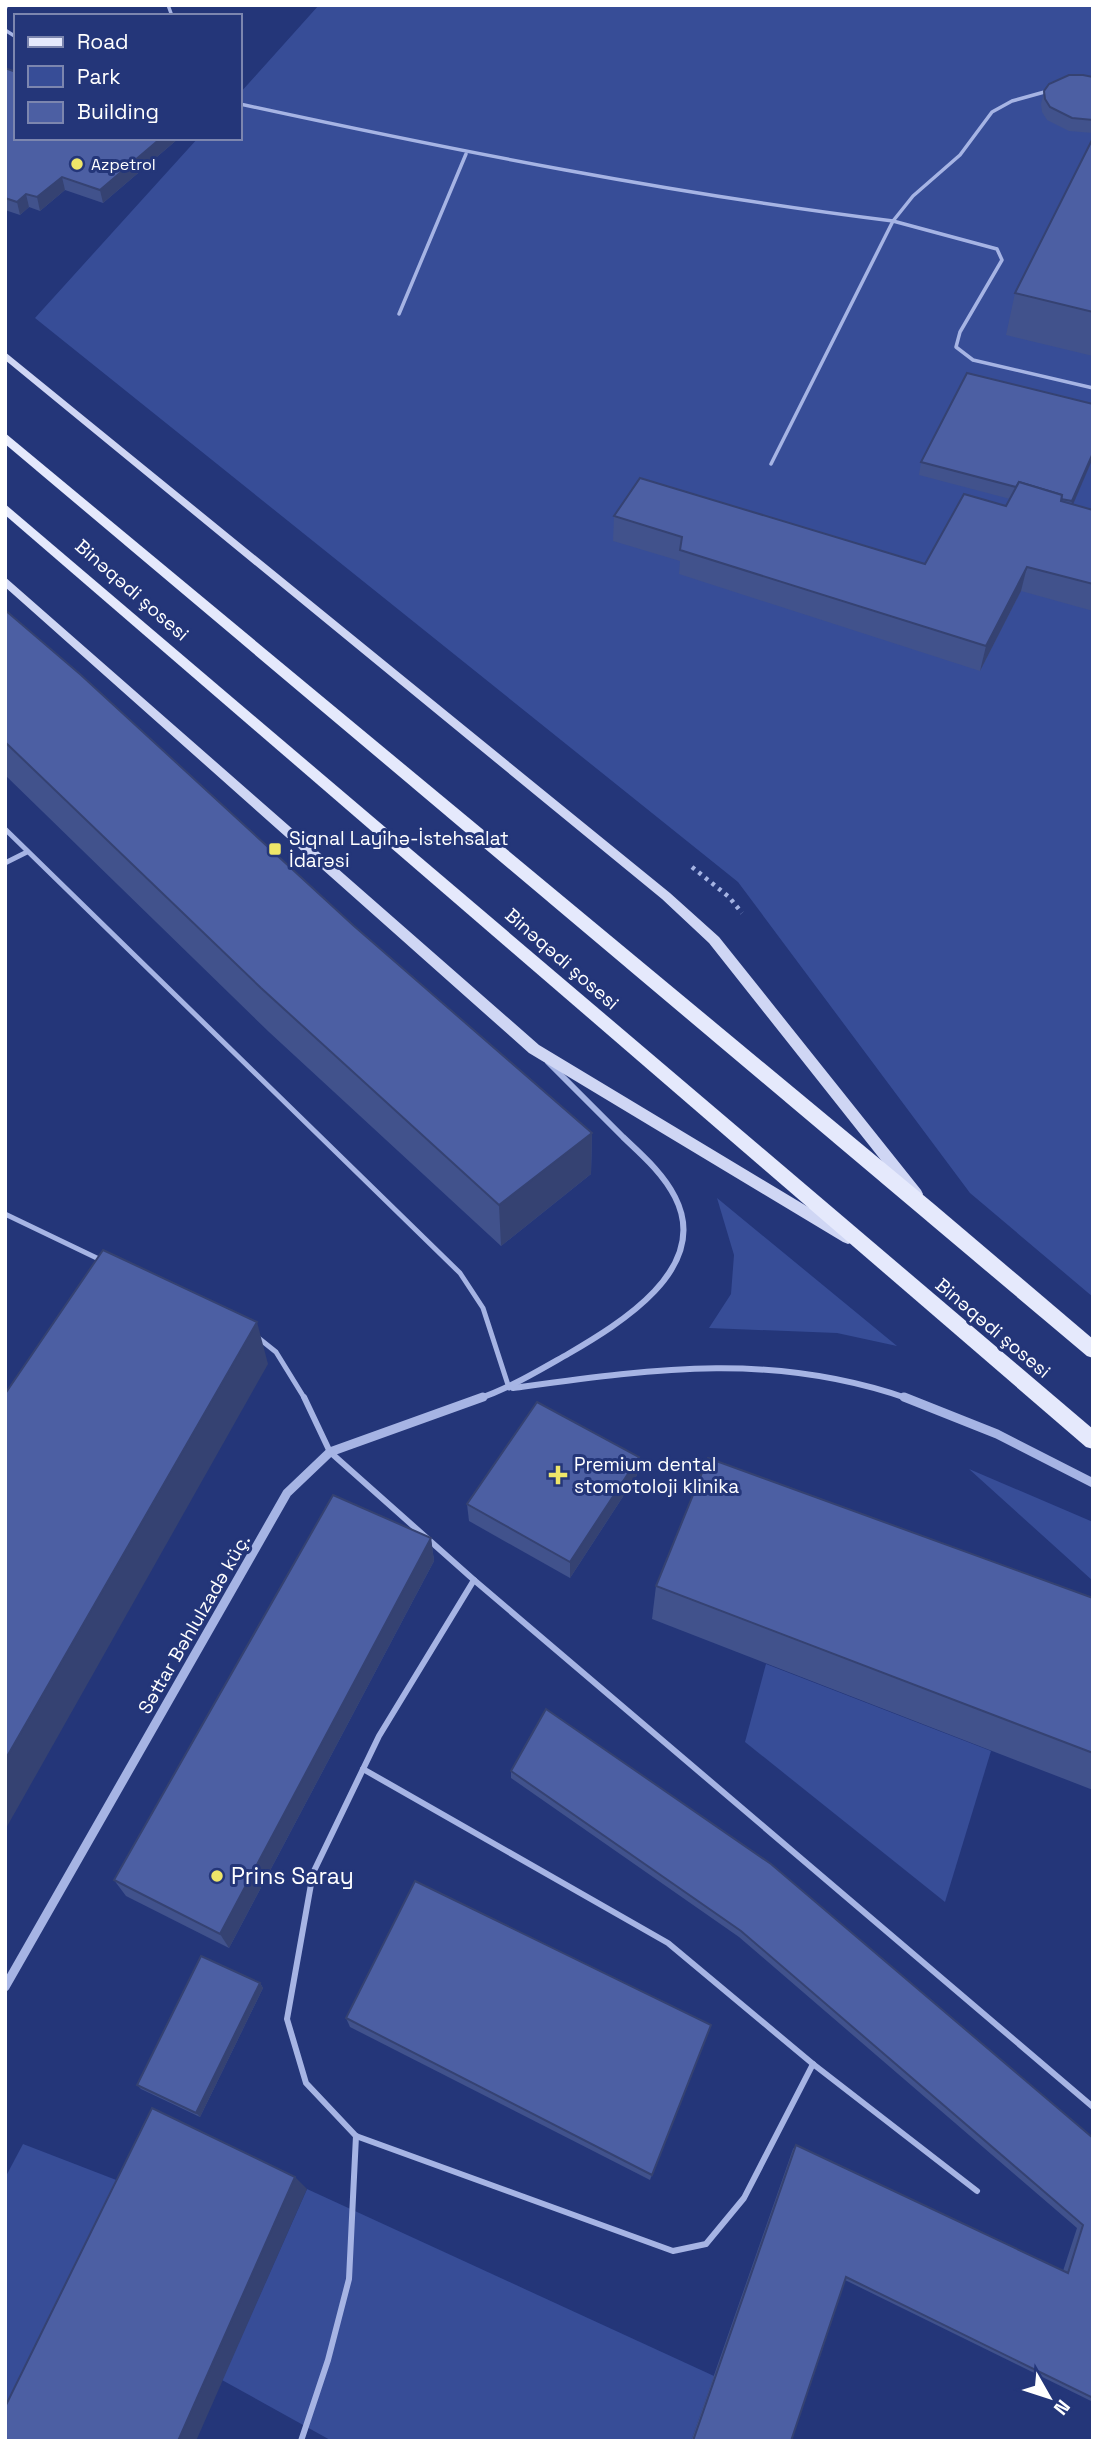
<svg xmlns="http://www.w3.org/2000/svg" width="1098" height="2446" font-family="'Space Grotesk',sans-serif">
<rect width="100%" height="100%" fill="#243679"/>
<g fill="#374d97">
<polygon points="319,5 1093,5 1093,1297 970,1193 738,882 35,318 198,138 240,138 240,93"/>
<polygon points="717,1198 897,1346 837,1333 709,1328 731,1294 734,1255"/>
<polygon points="969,1469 1093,1522 1093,1581"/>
<polygon points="766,1664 991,1751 945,1902 745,1742"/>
<polygon points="23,2144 137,2188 16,2441 5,2441 5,2178"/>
<polygon points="307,2189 714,2376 691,2441 332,2441 222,2380"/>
</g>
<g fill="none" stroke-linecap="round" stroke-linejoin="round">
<polyline stroke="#a6b4e4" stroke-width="4.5" stroke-dasharray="3.5 5" stroke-linecap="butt" points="692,867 729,897 742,913"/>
<g stroke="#a6b4e4" stroke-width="3.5">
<polyline points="168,5 172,16"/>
<polyline points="5,9 7,5"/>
<polyline points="5,30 16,37"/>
<path d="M 240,104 C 457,151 673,194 893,221 L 913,196 L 960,155 L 992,112 L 1012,101 L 1048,91"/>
<polyline points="399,314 466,154"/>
<polyline points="771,464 893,221 997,249 1002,260 960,332 956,347 973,360 1093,388"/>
</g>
<g stroke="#a6b4e4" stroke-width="5">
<polyline points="5,829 460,1273 483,1308 509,1388"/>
<polyline points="5,863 27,852"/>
<polyline points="5,1214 103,1261"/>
<polyline points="256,1336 276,1352 305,1399"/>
</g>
<g stroke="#a6b4e4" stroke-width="6">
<polyline points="304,1397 330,1452 474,1580 1093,2107"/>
<polyline points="474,1580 379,1736 313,1873 287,2019 306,2083 356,2136 673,2251 706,2244 744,2198 813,2064"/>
<polyline points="363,1769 668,1943 813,2064 977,2191"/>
<polyline points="301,2441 328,2360 349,2279 356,2136"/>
</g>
<g stroke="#a6b4e4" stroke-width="6">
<path d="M 513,1388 C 652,1369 772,1351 909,1399"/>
<path d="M 478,1399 C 510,1388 538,1371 568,1354 C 619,1324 712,1269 675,1197 C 663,1173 642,1155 623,1137 C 598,1112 573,1087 548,1062"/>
</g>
<g stroke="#a6b4e4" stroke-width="9">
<polyline points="904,1397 997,1434 1093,1483"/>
<polyline points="5,1987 287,1493 330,1452 483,1397"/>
</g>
<g fill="#cfd6f4" fill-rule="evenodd">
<polygon points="5,352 670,893 719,937 921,1190 923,1194 921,1198 911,1198 709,943 662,899 5,360"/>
<polygon points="5,577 539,1045 853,1234 855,1238 853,1242 848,1244 843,1242 529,1053 5,587"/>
</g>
<g fill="#e5e9fc" fill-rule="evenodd">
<polygon points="5,433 934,1204 1093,1339 1093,1358 1087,1356 5,444"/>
<polygon points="5,504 1093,1429 1093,1449 1086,1447 5,515"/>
</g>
</g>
<g fill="#41528c">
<polygon points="5,68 179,138 103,203 65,190 40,211 29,207 20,215 5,210"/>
<polygon points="1093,77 1093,133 1069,131 1047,120 1042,112 1041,104 1044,91"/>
<polygon points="1093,138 1093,356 1006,335 1015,293"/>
<polygon points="1093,404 1073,504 1093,510 1093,611 1021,591 980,671 679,574 680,561 613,541 614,516 925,564 1006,506 1010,499 919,475 921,462"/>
<polygon points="5,610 354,926 592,1133 591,1174 501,1246 269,1032 5,775"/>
<polygon points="639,1457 637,1475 570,1578 469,1521 467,1504"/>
<polygon points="431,1538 434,1561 229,1948 126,1896 114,1880"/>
<polygon points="656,1586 1093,1598 1093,1790 652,1619"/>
<polygon points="511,1771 1093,2138 1093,2402 845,2280 791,2441 691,2441 793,2149 796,2145 1063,2271 1077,2228 739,1937 511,1778"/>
<polygon points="260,1983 263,1988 200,2117 141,2089 137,2085"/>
<polygon points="346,2018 711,2025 650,2180 350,2027"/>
</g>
<g fill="#354272">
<polygon points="161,138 179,138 103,203 100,190"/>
<polygon points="62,177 65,190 40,211 37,197"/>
<polygon points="26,194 29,207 20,215 17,202"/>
<polygon points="1093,453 1093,458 1069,514 1072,501"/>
<polygon points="1027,567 1021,591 980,671 986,646"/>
<polygon points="592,1133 591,1174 501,1246 499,1205"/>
<polygon points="257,1322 268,1364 5,1830 5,1760"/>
<polygon points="639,1457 637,1475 570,1578 570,1562"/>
<polygon points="431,1538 434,1561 229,1948 220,1934"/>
<polygon points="260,1983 263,1988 200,2117 196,2113"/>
<polygon points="295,2177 307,2189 196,2441 178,2441"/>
</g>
<g fill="#4c5fa3" stroke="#354272" stroke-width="2">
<polygon points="5,68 16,72 16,138 161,138 100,190 62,177 37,197 26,194 17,202 5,198"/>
<polygon points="1069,75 1083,75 1093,77 1093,120 1072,118 1050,107 1045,99 1044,91 1049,84"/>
<polygon points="1093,138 1093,312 1015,293"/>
<polygon points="967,373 1093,404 1093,453 1072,501 1061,499 1062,495 1019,482 1016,487 921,462"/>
<polygon points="640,478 925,564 964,494 1006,506 1019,482 1062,495 1061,501 1093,510 1093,584 1027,567 986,646 680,550 682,537 614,516"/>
<polygon points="5,610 81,675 354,926 592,1133 499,1205 261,988 5,742"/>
<polygon points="103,1250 257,1322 5,1760 5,1394"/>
<polygon points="537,1402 639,1457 570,1562 467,1504"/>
<polygon points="708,1458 1093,1598 1093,1753 656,1586"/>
<polygon points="333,1495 431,1538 220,1934 114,1880"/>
<polygon points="546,1709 771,1864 1093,2138 1093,2398 846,2277 791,2441 693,2441 796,2145 1068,2273 1083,2225 741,1931 511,1771"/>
<polygon points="415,1881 711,2025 652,2175 346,2018"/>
<polygon points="201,1956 260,1983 196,2113 137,2085"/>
<polygon points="152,2108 295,2177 178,2441 5,2441 5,2407"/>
</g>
<g fill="#eee669" stroke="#243679" stroke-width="2.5">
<circle cx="77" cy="164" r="7"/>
<rect x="268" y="842" width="14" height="14" rx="3.5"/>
<path d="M554.5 1464.5h7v7h7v7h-7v7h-7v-7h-7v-7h7z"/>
<circle cx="217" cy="1876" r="7"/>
</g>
<g text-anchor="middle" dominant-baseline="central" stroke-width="6" stroke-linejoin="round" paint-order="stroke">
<g font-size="16" fill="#fff" stroke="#243679" text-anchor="start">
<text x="91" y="164">Azpetrol</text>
</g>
<g font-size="19" fill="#fff" stroke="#243679">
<text transform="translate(132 590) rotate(41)">Binəqədi şosesi</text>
<text transform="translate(562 959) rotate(41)">Binəqədi şosesi</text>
<text transform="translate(993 1328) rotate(40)">Binəqədi şosesi</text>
<text transform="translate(194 1624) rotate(-60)">Səttar Bəhlulzadə küç.</text>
</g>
<g font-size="19" fill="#fff" stroke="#243679" text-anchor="start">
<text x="289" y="838">Siqnal Layihə-İstehsalat<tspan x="289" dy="22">İdarəsi</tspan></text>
<text x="574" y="1464">Premium dental<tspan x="574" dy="22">stomotoloji klinika</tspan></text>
</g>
<g font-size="23" fill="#fff" stroke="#243679" text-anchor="start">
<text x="231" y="1876">Prins Saray</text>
</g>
</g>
<rect width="1098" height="2446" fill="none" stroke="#ffffff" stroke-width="14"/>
<rect x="14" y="14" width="228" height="126" fill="#243679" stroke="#7c86af" stroke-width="2"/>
<rect x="28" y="37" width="35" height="10" fill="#e5e9fc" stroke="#7c86af" stroke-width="2"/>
<text x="77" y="49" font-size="21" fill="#ffffff">Road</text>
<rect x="28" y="66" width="35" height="21" fill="#374d97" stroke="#7c86af" stroke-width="2"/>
<text x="77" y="84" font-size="21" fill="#ffffff">Park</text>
<rect x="28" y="102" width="35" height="21" fill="#4c5fa3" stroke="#7c86af" stroke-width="2"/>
<text x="77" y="119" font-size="21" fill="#ffffff">Building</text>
<g transform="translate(1049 2397) rotate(129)" stroke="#243679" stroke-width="5" paint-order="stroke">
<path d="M0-5L12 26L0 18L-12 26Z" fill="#ffffff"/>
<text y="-10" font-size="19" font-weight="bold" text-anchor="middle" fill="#ffffff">N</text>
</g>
</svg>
